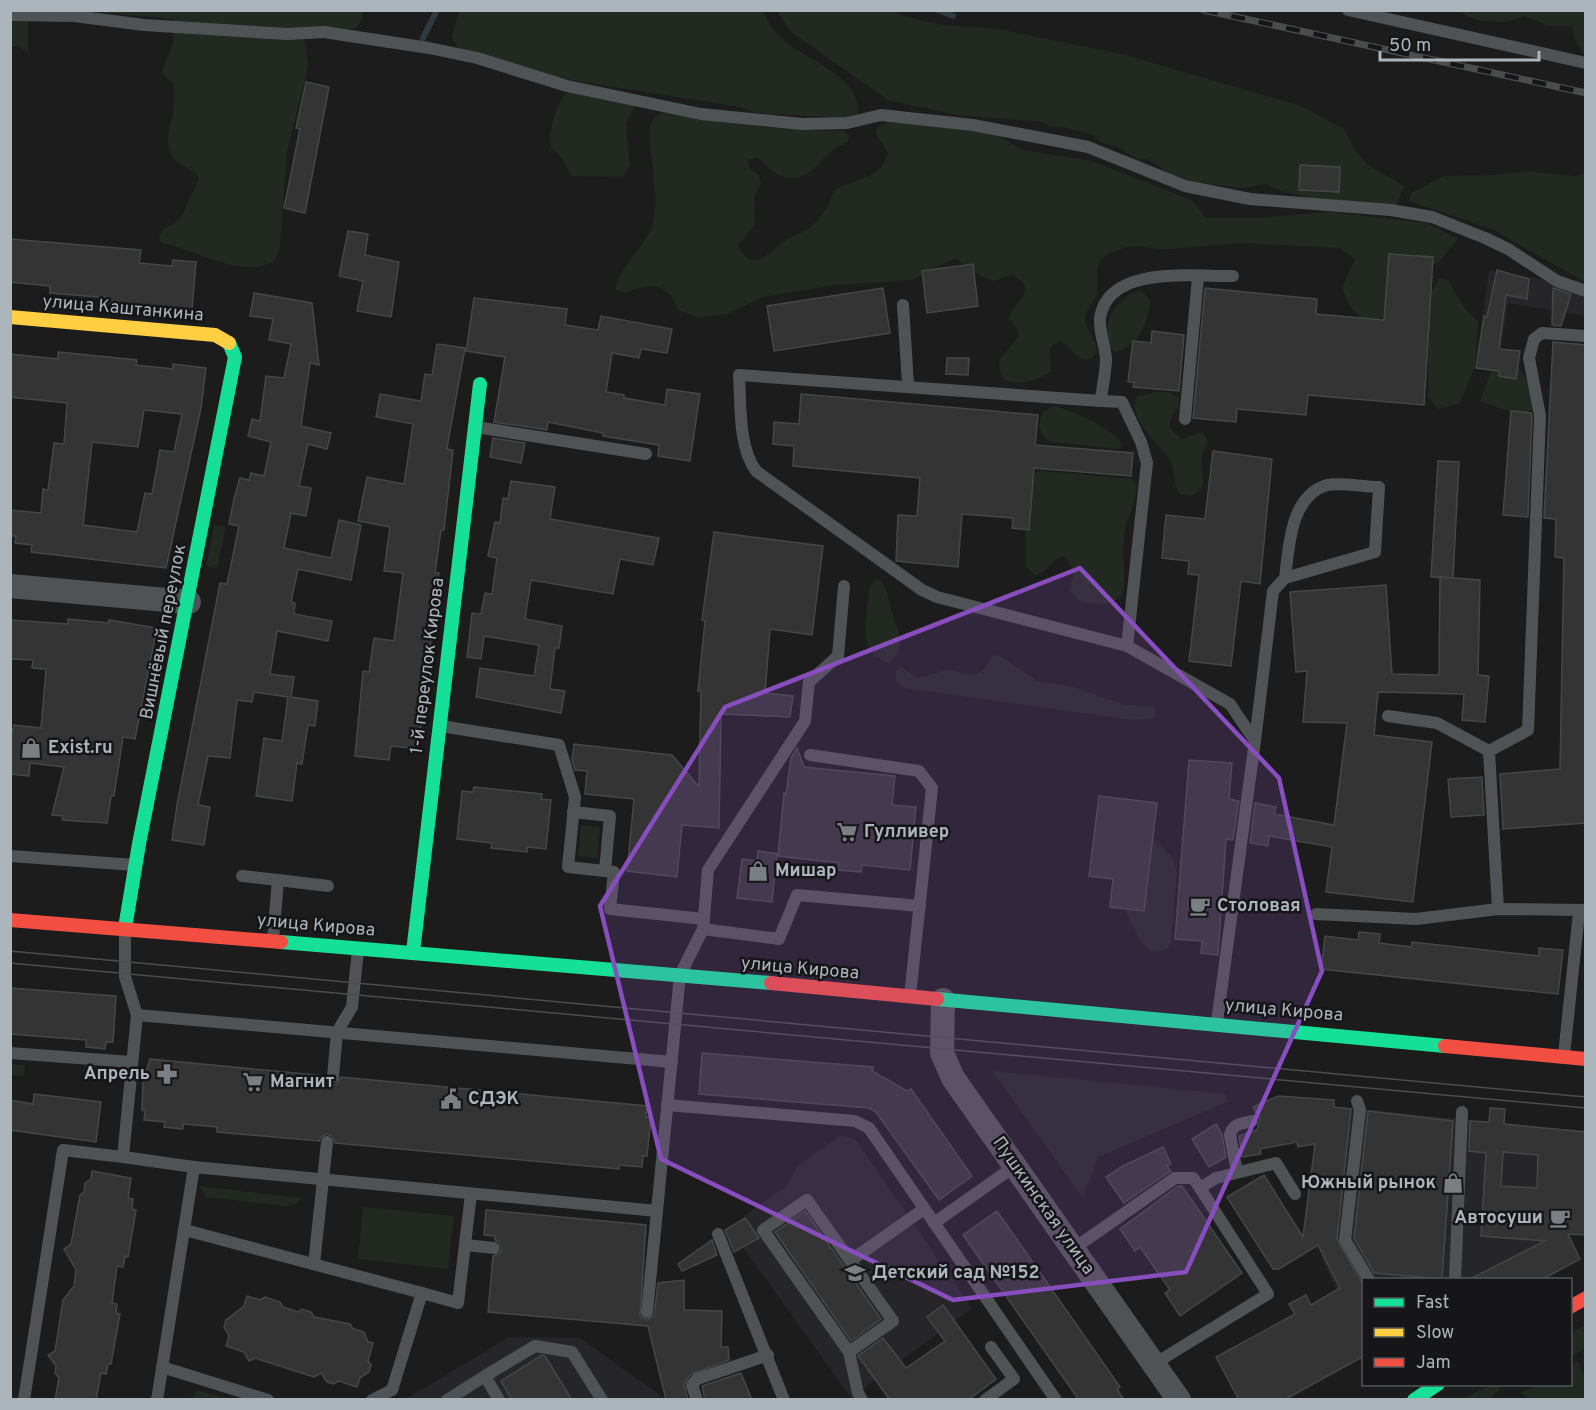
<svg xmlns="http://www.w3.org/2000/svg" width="1596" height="1410" font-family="Overpass,sans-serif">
<rect width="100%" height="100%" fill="#1c1c1c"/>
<g fill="#262628">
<polygon points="1489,270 1541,279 1585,296 1585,316 1508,303 1499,361 1477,358"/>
<polygon points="1340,1107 1578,1131 1570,1239 1580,1259 1541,1279 1364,1280 1363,1341 1321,1258"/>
<polygon points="842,1135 856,1140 972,1308 851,1398 737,1239 752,1228 744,1216 788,1185 797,1166"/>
<polygon points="509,1337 580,1338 660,1395 662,1399 404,1400"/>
</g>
<g fill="#222921">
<polygon points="10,11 28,11 28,52 18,46 11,46"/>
<path d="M 82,11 L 362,11 L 362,19 L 356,28 L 304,35 L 308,67 L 287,152 L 280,247 L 274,261 C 244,280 194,249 162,243 L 159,238 L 162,231 L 181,218 L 199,178 C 194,168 185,169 177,162 C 159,145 173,123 174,104 C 175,97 174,91 174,85 L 162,72 L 173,42 L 173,19 Z"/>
<path d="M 459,11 L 762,11 C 767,18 771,28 777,34 C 800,59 861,74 858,113 L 847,118 L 757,113 L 740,107 L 571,80 L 458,48 L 452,37 Z"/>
<path d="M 777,11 L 893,11 L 904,16 L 942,25 L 998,29 L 1122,54 L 1301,106 L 1344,129 L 1354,149 L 1368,165 L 1404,186 L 1396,207 C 1363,203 1293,201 1267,184 L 1242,188 L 1196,182 L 1170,174 L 1148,159 L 1137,159 L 1118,147 L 1102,143 L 1091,134 L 1064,127 L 1050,127 L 1042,122 L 957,115 L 888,100 L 791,32 Z"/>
<polygon points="1456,11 1585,11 1585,55 1576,43 1572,26 1549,26 1525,16 1504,22 1480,21"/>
<path d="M 569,91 L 632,103 L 635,106 L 626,123 L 630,165 L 623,177 L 571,176 L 560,156 L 551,148 C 547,134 557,99 569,91 Z"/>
<path d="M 662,112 C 722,124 782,130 843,131 L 849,135 L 848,141 C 844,145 840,145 836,148 C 819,159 809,184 784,177 C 773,175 766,163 757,157 L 748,160 L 749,168 L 759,176 L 761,184 L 754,196 L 755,224 L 738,246 C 753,277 771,249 788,239 C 796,235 806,231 813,225 C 824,216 829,201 836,189 C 856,178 882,179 888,153 L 876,134 L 876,129 L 887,122 L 975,129 L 998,136 L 1024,150 L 1092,161 L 1191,200 L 1206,218 L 1256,218 L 1330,212 L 1426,223 L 1458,239 L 1439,262 L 1410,278 L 1400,309 L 1366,325 L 1349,305 L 1342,288 L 1355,259 L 1339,248 L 1240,243 L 1160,250 L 1140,246 L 1126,247 L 1112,252 L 1101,259 L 1097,267 L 1097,294 L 1085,315 L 1085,323 L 1096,345 L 1097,353 C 1082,372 1072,345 1059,341 C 1043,349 1052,357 1051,371 C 1042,379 1014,388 1004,379 C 999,374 1000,366 999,360 L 1018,337 L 1017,329 L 1009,318 C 1012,302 1043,290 1011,275 L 994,281 L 980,276 L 955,258 L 912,280 L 836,285 L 763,297 L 727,314 L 697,318 L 678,309 L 670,294 L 656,286 L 637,288 L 626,293 L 616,290 C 613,275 646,245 652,226 C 661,195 648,158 650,127 L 654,118 Z"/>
<polygon points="1525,171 1576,176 1585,173 1585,282 1492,229 1409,201 1411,193 1444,176 1493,175"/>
<polygon points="1439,278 1447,279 1466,310 1478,321 1475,367 1460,403 1438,409 1428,397 1429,296"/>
<path d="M 1141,291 L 1150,300 C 1151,319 1135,350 1115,352 C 1094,333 1116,294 1141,291 Z"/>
<polygon points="1513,360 1532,386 1535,410 1516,414 1480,401 1494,362"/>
<path d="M 1154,392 L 1169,392 L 1179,398 L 1178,408 L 1170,419 L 1170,428 L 1181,439 L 1202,432 L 1208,441 C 1207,447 1204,450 1202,455 C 1198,472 1212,486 1192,496 L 1180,494 C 1172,484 1176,473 1171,462 C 1162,445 1126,420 1137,397 Z"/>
<path d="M 1054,406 C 1071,410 1113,428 1122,444 L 1120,449 L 1049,442 C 1039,433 1036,422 1044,411 Z"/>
<path d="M 1044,471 L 1132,479 L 1135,481 C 1140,496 1128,514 1125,530 C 1124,541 1123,552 1124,562 C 1124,586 1130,602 1098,604 C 1085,604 1078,600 1070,591 L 1074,570 L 1065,557 C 1054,555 1051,571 1035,575 L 1026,567 L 1025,512 L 1029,478 L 1036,472 Z"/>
<polygon points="214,525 226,527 217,569 206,566"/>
<path d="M 877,578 C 888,585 888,600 892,612 C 897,629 909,650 888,663 L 873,655 L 867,645 L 865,626 L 870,585 Z"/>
<polygon points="998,655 1037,681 1070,686 1125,705 1151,706 1156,710 1156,715 1152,719 1132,720 905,688 896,681 896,671 901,667 918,678 950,669 968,675 976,674 983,670 993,656"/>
<polygon points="581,825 600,827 597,858 578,856"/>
<path d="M 1151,837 L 1171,856 L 1177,871 L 1171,942 L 1168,948 C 1149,959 1141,943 1134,928 C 1131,922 1128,917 1126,911 Z"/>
<polygon points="11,1064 25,1065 24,1076 11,1075"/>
<polygon points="992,1071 1226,1094 1227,1102 1098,1157 1083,1198"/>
<polygon points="199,1186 302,1198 296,1204 286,1206 206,1197"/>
<polygon points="363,1207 454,1216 448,1269 358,1259"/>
<polygon points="1585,1325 1585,1348 1571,1357 1571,1333"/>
<polygon points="1578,1361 1585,1377 1585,1399 1530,1399 1521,1393 1536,1385 1570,1384 1571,1365"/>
<polygon points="1491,1385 1499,1386 1500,1390 1489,1399 1462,1399"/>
<polygon points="199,1391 231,1399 190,1399"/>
</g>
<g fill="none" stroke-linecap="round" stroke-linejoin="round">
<g stroke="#2e3a3e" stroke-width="6">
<polyline points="938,10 953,16"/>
<polyline points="423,38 437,10"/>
</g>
</g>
<g fill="#343434" stroke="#444748" stroke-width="1.5" fill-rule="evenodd">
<polygon points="306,82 329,87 305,213 284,208 300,129 296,128"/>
<polygon points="1300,165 1340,167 1339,192 1299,190"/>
<polygon points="348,231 368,234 365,255 399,262 391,317 357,311 363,281 339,276"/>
<polygon points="10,239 141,250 139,263 172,266 173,260 196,262 192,309 109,303 110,298 50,293 50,286 10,282"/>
<polygon points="1389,254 1433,257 1424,405 1308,395 1306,415 1237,409 1236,422 1193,418 1205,288 1317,299 1316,314 1384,320"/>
<polygon points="973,264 978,306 927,313 922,271"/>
<polygon points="1497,270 1529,279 1527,299 1506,295 1499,349 1520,351 1516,379 1499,376 1499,371 1476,368 1484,316 1487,317"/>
<polygon points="883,288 890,333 774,351 767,306"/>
<polygon points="1553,288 1571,294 1561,326 1552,325"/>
<polygon points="254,293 312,303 319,365 310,363 301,426 331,433 327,449 308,444 299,486 311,488 306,516 291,513 284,548 331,558 339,520 361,525 351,580 298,569 291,602 295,603 294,614 332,621 328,641 277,631 270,674 294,677 291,697 318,701 315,726 308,725 302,764 297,763 292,801 256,796 264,738 282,741 288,697 254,692 252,702 237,700 230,758 208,756 198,805 210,807 204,845 172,840 177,805 220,583 227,584 239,526 229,524 234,499 240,478 249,480 251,473 264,476 271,442 248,436 252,419 260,421 266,376 284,378 291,344 269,340 273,319 250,316"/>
<polygon points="474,298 567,309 565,325 598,330 601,316 672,329 667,353 641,349 639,358 612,353 606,392 624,395 624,398 665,405 667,389 700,394 690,461 658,456 659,445 603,436 603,433 548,422 547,430 494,422 505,357 466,351"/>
<polygon points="1152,331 1184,335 1179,391 1133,387 1134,382 1128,382 1133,341 1151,343"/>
<polygon points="1553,342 1586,345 1586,823 1503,829 1500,774 1560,769 1564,558 1555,557 1556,519 1544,518"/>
<polygon points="437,344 465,348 448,442 447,449 453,450 444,530 441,530 435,573 439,573 418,749 391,746 389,760 355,756 363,671 369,672 374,638 394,641 403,573 384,571 390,527 358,521 367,477 404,484 413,424 376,417 380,394 421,401 425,374 432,375"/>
<path d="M 58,352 L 137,360 L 136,365 L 173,369 L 173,364 L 206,368 L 201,408 L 166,568 L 31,552 L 32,545 L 15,543 L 16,536 L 10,536 L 10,510 L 41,513 L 43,489 L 48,490 L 54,443 L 64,444 L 67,403 L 10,397 L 10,354 L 58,359 ZM 144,410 L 182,414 L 174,452 L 160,450 L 152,494 L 145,493 L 137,532 L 83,525 L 92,442 L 138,447 Z"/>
<polygon points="947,358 969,358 968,375 946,374"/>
<polygon points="801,394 1038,415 1035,445 1133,453 1131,476 1034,468 1029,530 1012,528 1013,518 962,514 958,567 896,561 898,515 917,516 920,478 793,466 794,446 773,444 774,422 799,424"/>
<polygon points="1511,411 1531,413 1532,417 1528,517 1503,515"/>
<polygon points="493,438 525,443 521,463 490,457"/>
<polygon points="1213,451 1272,459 1260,584 1241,581 1231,666 1189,661 1199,575 1188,574 1189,561 1162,558 1166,515 1205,519"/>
<polygon points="1438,461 1459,462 1453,578 1431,577"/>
<polygon points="511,481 555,487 550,519 659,538 653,565 620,559 613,594 531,580 525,619 562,626 559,648 555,648 550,689 565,691 561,713 476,697 480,668 534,676 539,645 484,636 481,659 467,657 472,613 481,614 485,593 492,594 497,558 488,556 495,522 500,523 503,498 508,499"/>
<polygon points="714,532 823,546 812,635 770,629 765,693 793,696 790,717 721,714 719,828 682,825 677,877 627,871 634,799 585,794 587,771 575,770 572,760 574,744 672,755 699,787 701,691 698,691 705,621 702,620"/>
<polygon points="1440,577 1480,580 1478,675 1489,676 1485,722 1462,720 1464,694 1378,692 1374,735 1432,742 1413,902 1326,892 1332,847 1269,836 1268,846 1250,843 1255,803 1276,807 1274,814 1334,825 1347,723 1303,722 1307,671 1296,672 1290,592 1386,585 1392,674 1439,675"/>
<polygon points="68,619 109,623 109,620 157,628 135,739 123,737 114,796 111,796 107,823 62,820 63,816 52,815 64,767 30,763 29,776 10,774 10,739 14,725 41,728 46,669 32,668 33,660 10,659 11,620 68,624"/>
<polygon points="797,748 804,767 895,776 892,805 916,807 910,870 862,865 861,872 849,871 838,870 839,863 778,856 784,793 786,794 791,758"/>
<polygon points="1189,760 1232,763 1229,799 1239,801 1233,840 1226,839 1218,955 1201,953 1202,941 1175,939"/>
<polygon points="1482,777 1484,815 1451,817 1448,779"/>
<polygon points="474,787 542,794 541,799 551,800 546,849 527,847 527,852 491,848 492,843 457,839 462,791 473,792"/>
<polygon points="1099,796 1157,803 1144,911 1110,907 1113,879 1089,876"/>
<polygon points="758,851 777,854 772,902 737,898 742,859 757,861"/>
<polygon points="1359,932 1380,934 1379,943 1411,947 1412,942 1539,956 1539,948 1563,950 1558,994 1321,969 1325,936 1358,940"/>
<polygon points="10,988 116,996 113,1042 106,1042 105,1049 86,1047 86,1040 10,1034"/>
<polygon points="702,1053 873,1067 872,1071 907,1091 911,1089 972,1176 939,1200 876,1112 869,1108 699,1094"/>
<polygon points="150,1059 325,1076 326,1081 332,1085 337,1084 341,1077 647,1106 646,1117 651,1117 647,1156 643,1156 642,1167 619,1165 619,1169 335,1143 332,1136 327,1134 321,1137 319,1141 217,1132 217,1127 183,1124 183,1129 164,1127 165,1122 144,1120 145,1111 142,1110 143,1081"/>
<polygon points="34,1094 101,1102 96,1142 10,1130 10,1100 33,1104"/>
<polygon points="1278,1096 1334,1100 1334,1107 1351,1109 1337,1239 1364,1286 1364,1356 1284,1400 1239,1400 1216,1357 1295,1314 1289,1304 1306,1295 1311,1305 1340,1288 1318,1245 1279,1269 1273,1269 1227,1197 1264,1175 1303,1237 1315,1144 1298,1147 1297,1142 1260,1149 1261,1154 1242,1157 1239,1136 1257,1130 1260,1120 1253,1107"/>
<path d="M 1490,1108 L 1505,1109 L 1504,1124 L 1586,1132 L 1586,1235 L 1568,1234 L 1580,1259 L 1541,1280 L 1468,1280 L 1545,1241 L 1481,1236 L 1486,1153 L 1469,1151 L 1470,1121 L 1489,1122 ZM 1503,1152 L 1538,1155 L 1537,1188 L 1501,1186 Z"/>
<polygon points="1368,1111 1453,1121 1442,1279 1374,1273 1354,1238"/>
<polygon points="1216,1124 1222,1134 1226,1157 1209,1167 1192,1139"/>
<polygon points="1163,1147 1171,1164 1167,1166 1171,1171 1124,1203 1106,1177 1123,1166"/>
<polygon points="92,1171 131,1178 128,1198 133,1199 132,1209 136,1210 128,1257 125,1256 123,1267 117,1266 112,1303 117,1304 116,1313 120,1314 111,1364 108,1364 106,1374 101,1373 96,1400 55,1400 59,1378 55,1373 56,1366 48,1355 55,1351 63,1300 74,1286 76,1270 64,1249 71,1244 80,1195 84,1192 85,1183 91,1179"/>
<polygon points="1178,1186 1182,1186 1242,1273 1180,1316 1165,1293 1170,1290 1140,1247 1135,1251 1120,1229"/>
<polygon points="486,1210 646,1225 640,1316 647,1320 654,1316 658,1283 684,1280 684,1310 722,1311 721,1347 728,1347 729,1360 691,1374 684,1384 688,1400 666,1400 648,1326 488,1312 493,1256 500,1253 502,1248 499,1242 495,1240 495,1236 484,1235"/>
<polygon points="805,1211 881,1319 851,1341 775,1232"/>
<polygon points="997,1211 1120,1387 1117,1389 1124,1400 1079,1400 963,1235"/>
<polygon points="745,1218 759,1238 734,1252 725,1230"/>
<polygon points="712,1240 717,1255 682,1271 678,1264"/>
<polygon points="247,1296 260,1300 265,1297 280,1302 283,1307 298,1312 302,1309 311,1312 314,1317 350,1324 353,1329 364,1332 368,1342 373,1343 368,1361 371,1365 369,1372 360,1378 357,1387 339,1381 333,1384 327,1382 321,1373 314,1377 255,1358 249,1361 244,1352 226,1346 229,1336 224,1327 226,1320 244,1306"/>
<polygon points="943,1305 996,1379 968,1400 890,1400 858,1356 883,1338 906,1368 945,1341 927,1317"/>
<polygon points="542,1355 545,1356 572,1400 512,1400 501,1381"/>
<polygon points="741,1373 752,1400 705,1400 702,1386"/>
</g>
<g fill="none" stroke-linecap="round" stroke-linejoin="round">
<g stroke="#505355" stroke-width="12">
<polyline points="1348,10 1586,63"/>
<polyline points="10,15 74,16 144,25 287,34 324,32 429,48 477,58 567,86 701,114 802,124 847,123 881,115 973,125 1088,147 1185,186 1250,199 1391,210 1432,217 1485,238 1508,249 1557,281 1586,291"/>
<polyline points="903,305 908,385"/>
<polyline points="1101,401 1122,402 1141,442 1147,463 1127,646"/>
<polyline points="1185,419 1198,277"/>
<polyline points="476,427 646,454"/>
<polyline points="1388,716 1437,723 1489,751"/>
<polyline points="441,726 559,745 575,797 568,867 614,872 610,909 704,919"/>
<path d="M 1255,741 L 1273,591 L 1285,578 L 1375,552 L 1379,487 C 1364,487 1341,482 1327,485 C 1290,496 1289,547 1285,578"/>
<polyline points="810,755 919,771 932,788 910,996"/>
<polyline points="573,812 610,816 605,871"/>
<polyline points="10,856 135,865"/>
<polyline points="242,876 278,880"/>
<polyline points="1498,909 1489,751 1528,730 1540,416 1529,358 1534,339 1542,333 1586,336"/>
<polyline points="1316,914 1416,919 1498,909 1586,910"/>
<polyline points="703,929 779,939 797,895 920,906"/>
<polyline points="125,932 125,977 137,1015 123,1157 194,1167 157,1400"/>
<polyline points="273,940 278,880 328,886"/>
<polyline points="137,1015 672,1062"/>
<path d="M 1217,1022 L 1255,741 L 1230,704 L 1127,646 L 937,597 L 922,590 L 756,471 C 738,446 741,405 739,375 L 1101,401 C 1102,387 1106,372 1106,359 C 1105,345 1099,333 1100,318 C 1108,264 1195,277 1233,276"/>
<polyline points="10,1053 132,1062"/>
<polyline points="1564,1055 1579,912"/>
<polyline points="333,1077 337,1032 352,1007 358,950"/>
<polyline points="1357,1101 1360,1110 1345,1240 1369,1280"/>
<polyline points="667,1105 855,1121 869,1128 1056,1400"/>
<polyline points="194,1167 657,1211 680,975 703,929 708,870 805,721 809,682 838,656 844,586"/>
<path d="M 1237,1172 L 1230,1135 C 1233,1123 1241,1124 1252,1121"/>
<polyline points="934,1223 1015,1166"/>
<polyline points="185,1230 422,1293"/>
<polyline points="718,1234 784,1400"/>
<polyline points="465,1245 494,1248"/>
<polyline points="1073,1249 1175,1178 1193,1178 1200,1188 1216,1178 1276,1163 1295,1194"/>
<polyline points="850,1261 924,1209"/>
<polyline points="314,1264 327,1142"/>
<polyline points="1455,1280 1462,1112"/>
<polyline points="647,1312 657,1211"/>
<polyline points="849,1352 893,1321 807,1200 763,1230 849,1352 858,1393 862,1400"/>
<polyline points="1154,1364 1268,1294 1200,1188"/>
<polyline points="162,1367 268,1400"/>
<polyline points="485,1376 535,1346 572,1352 602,1400"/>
<polyline points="24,1400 63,1150 123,1157"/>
<polyline points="372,1400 392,1390 422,1293 458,1303 471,1194"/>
<polyline points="447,1400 485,1376 499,1400"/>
<polyline points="697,1400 692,1385 697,1379 768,1355"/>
<polyline points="985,1400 1014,1379 991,1347"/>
</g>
<g stroke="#505355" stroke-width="24">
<polyline points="10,586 189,602"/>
<polyline points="943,1000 942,1053 953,1078 1179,1400"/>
</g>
<g stroke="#16e098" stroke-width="14">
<polyline points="125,928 139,844 235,357 229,343"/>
<polyline points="281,942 771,983"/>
<polyline points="413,952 480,384"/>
<polyline points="937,999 1445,1046"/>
<polyline points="1414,1400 1438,1384"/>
</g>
<polyline stroke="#ffcf43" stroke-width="14" points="10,317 215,335 229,343"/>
<g stroke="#f24e42" stroke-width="14">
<polyline points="10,920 281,942"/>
<polyline points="771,983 937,999"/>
<polyline points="1445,1046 1586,1059"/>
<polyline points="1570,1307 1586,1298"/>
</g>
<g stroke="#4b4d4d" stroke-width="1.5">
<polyline points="10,951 1586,1097"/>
<polyline points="10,963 1586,1108"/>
</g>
<g stroke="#4b4d4d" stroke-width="7">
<polyline id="rail" points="1204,10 1586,93"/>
</g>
<use href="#rail" stroke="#161618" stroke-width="4.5" stroke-dasharray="14" stroke-linecap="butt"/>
</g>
<path fill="#884ebe" fill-opacity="0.2" stroke="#884ebe" stroke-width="4.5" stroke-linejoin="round" d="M 1080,568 L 1279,778 L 1322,971 L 1186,1272 L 953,1300 L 661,1159 L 600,906 L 725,707 Z"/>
<defs>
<g id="shop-bare" transform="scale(1.62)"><path d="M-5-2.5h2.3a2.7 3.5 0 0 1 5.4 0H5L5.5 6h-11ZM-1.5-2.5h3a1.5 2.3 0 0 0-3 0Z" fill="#7a7f84" stroke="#161618" stroke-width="2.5" paint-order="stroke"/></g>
<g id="supermarket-bare" transform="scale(1.62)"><path d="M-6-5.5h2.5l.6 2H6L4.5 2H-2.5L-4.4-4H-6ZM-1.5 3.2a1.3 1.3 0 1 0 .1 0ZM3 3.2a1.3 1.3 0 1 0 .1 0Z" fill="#7a7f84" stroke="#161618" stroke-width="2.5" paint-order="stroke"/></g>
<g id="cafe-bare" transform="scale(1.62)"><path d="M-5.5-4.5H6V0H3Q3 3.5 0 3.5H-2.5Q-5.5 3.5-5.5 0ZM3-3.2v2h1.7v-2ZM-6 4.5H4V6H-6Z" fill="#7a7f84" stroke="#161618" stroke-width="2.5" paint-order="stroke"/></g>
<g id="pharmacy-bare" transform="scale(1.62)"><path d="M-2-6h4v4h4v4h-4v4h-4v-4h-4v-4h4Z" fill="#7a7f84" stroke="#161618" stroke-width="2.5" paint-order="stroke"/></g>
<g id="civic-bare" transform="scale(1.62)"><path d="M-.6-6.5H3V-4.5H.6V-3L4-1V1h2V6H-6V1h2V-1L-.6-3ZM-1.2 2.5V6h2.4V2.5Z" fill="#7a7f84" stroke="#161618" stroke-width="2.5" paint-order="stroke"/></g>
<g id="school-bare" transform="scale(1.62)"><path d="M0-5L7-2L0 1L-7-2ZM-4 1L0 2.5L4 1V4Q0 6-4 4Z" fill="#7a7f84" stroke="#161618" stroke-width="2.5" paint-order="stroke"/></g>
</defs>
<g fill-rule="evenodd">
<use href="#shop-bare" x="31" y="748"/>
<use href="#supermarket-bare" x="847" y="832"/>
<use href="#shop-bare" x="758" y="871"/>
<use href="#cafe-bare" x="1200" y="906"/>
<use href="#pharmacy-bare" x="167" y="1074"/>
<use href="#supermarket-bare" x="253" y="1082"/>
<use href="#civic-bare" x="451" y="1099"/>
<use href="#shop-bare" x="1453" y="1183"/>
<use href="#cafe-bare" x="1560" y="1218"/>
<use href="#school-bare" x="855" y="1273"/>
</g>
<g text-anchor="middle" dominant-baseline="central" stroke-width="5" stroke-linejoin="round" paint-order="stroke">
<g font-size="18" fill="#adb5bc" stroke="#161618">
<text transform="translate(123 309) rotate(5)">улица Каштанкина</text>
<text transform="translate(164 632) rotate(-79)">Вишнёвый переулок</text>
<text transform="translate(428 666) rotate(-83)">1-й переулок Кирова</text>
<text transform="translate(316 926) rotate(5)">улица Кирова</text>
<text transform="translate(800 969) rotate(5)">улица Кирова</text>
<text transform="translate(1284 1011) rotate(5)">улица Кирова</text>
<text transform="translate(1043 1206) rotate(55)">Пушкинская улица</text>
</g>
<g font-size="18" font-weight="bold" fill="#adb5bc" stroke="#161618" text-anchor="start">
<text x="48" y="748">Exist.ru</text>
<text x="864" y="832">Гулливер</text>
<text x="775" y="871">Мишар</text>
<text x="1217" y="906">Столовая</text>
<text x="150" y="1074" text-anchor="end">Апрель</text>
<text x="270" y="1082">Магнит</text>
<text x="468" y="1099">СДЭК</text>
<text x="1436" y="1183" text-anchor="end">Южный рынок</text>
<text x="1543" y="1218" text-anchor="end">Автосуши</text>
<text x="872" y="1273">Детский сад №152</text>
</g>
</g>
<rect width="1596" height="1410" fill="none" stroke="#adb5bc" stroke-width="24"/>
<rect x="1362" y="1278" width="210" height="108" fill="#161618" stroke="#52565a" stroke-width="1.5"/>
<rect x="1374" y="1298" width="30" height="9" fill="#16e098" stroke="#52565a" stroke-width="1.5"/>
<text x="1416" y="1308" font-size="18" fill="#adb5bc">Fast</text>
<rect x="1374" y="1328" width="30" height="9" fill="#ffcf43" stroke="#52565a" stroke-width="1.5"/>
<text x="1416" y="1338" font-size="18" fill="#adb5bc">Slow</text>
<rect x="1374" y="1358" width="30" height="9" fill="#f24e42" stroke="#52565a" stroke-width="1.5"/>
<text x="1416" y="1368" font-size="18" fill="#adb5bc">Jam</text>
<path d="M1380 51v9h159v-9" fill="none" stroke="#adb5bc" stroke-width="3"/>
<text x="1389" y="51" font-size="18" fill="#adb5bc" stroke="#161618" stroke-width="4.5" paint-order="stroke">50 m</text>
</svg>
